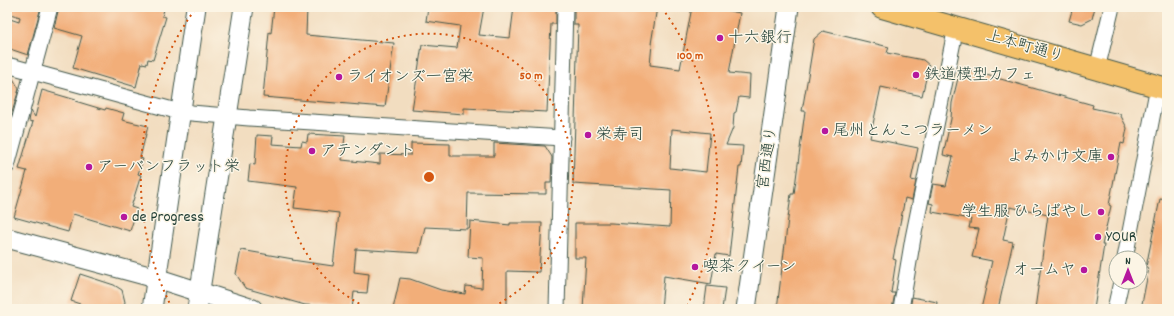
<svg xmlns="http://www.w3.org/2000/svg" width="1174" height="316" font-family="Dekko,'Klee One',sans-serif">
<rect width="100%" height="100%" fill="#fcf5e5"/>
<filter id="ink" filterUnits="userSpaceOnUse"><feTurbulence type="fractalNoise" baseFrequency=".025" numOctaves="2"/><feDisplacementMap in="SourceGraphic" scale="8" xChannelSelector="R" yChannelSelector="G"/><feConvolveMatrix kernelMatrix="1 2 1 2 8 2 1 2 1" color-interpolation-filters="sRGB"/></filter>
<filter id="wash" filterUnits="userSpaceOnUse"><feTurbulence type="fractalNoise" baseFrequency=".012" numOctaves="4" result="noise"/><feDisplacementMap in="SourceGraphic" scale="16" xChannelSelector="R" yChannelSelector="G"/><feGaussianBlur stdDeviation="0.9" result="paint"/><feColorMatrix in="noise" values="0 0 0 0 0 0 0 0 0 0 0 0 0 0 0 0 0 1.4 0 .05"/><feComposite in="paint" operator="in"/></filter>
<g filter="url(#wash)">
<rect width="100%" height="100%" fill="#f2ddc0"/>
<g id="blocks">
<g fill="#f2ae79" fill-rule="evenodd">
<polygon points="7,7 41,7 28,55 7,48 7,18 19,22 20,17 7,13"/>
<polygon points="59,7 165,7 162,16 166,17 153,60 148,59 147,64 142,63 136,87 73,68 82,36 54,28"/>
<polygon points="274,7 307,7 306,35 394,43 385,107 263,97 269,32 271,33"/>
<polygon points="428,7 484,7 479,35 510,38 514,7 556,7 556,24 551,24 547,112 464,108 464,114 412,110 422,45 457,48 460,26 426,21"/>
<path d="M 574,7 L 657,7 L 651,44 L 652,44 L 650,65 L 680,69 L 692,7 L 709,7 L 740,13 L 729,73 L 750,75 L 749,98 L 739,97 L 736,112 L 734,113 L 733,128 L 726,145 L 743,146 L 741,167 L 739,167 L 729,256 L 716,254 L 711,284 L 664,276 L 661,309 L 583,309 L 586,258 L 575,258 L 575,223 L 611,223 L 670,227 L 671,190 L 573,184 L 578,25 L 574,25 ZM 672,129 L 710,133 L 706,172 L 670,168 Z"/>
<polygon points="1073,7 1095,7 1092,19 1082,24 1069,21"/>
<polygon points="823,31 889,47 887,53 923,60 929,65 922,96 881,87 870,138 918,148 911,180 916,181 912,200 905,198 893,259 896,260 891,293 895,293 892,309 777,309 791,194 794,194 805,111 802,111 807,82 814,39"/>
<polygon points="972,71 1093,105 1092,108 1120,114 1127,128 1124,144 1121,143 1109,205 1111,206 1102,245 1104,245 1094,309 1035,309 1048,215 1010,207 1003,240 1013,242 998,309 981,309 992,261 972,257 979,229 969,228 971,219 932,212 933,204 929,203 933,184 946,186 953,157 943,155 951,119 952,103 959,74"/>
<polygon points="7,74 11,75 19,89 11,116 7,115"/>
<polygon points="42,90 76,100 75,101 105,110 106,108 124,113 122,120 148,126 140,158 143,159 138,174 141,175 131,207 137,209 130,231 73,214 68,232 14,217 27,171 19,169 33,122 29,121 31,111 35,117"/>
<polygon points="308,134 345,136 342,160 380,164 380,154 411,155 411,143 450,144 450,156 494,156 494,143 545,146 552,157 551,183 546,183 546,194 468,193 467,229 425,227 419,253 356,249 354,272 369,274 367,293 354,292 352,309 305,305 245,288 236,274 241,250 293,259 292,260 333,266 339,213 294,208 297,187 248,181 250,164 255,165 257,135 273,136 272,144 301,146 302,141 307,142"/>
<polygon points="1160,199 1167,200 1167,309 1141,309 1149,268 1146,267"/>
<polygon points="470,221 510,225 510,223 542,223 539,272 507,271 507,309 393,309 400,278 410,279 441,290 465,294 466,286 482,288 483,258 468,257"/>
<polygon points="80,274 114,285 122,290 125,302 123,309 95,309 71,301"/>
<polygon points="707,286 725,288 722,309 704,309"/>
<polygon points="912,297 937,302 936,309 910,309"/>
</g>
</g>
</g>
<g filter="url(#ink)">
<use href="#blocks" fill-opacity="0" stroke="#3f5549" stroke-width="1"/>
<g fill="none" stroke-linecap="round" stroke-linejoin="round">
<g stroke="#3f5549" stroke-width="17">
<g id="minor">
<polyline points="7,65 180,112 249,118 562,138"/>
<polyline points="1097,69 1112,7"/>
<polyline points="7,166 50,7"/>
<polyline points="1125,258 1158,86"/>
<polyline points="557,309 565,7"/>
<polyline points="901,309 913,238 956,27"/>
<polyline points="1115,309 1121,282"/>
</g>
</g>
<g stroke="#3f5549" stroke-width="21">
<g id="tertiary">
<polyline points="7,238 156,278 253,309"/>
<polyline points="152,309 196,7"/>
<polyline points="197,309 244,7"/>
<polyline points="746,309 789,7"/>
</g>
</g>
<g stroke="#3f5549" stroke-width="24">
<polyline id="trunk" points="882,7 1167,89"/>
</g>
<use href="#minor" stroke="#fff" stroke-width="15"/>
<use href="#tertiary" stroke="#fff" stroke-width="19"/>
<use href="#trunk" stroke="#f4c16a" stroke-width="22"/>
</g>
</g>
<g fill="none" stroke="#d45610" stroke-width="2" stroke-dasharray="2 4">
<path d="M370 309A144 144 0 1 1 488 309"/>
<path d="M172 308A288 288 0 0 1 196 8M662 8A288 288 0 0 1 686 308"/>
</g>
<g fill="#b5179e" stroke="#fcf5e5" stroke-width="1.5">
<circle cx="720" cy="38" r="4"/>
<circle cx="916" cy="75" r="4"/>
<circle cx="339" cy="77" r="4"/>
<circle cx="825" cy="131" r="4"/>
<circle cx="588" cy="135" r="4"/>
<circle cx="312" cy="151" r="4"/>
<circle cx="1111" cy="157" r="4"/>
<circle cx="89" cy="167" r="4"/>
<circle cx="1101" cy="212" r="4"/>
<circle cx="124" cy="217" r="4"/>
<circle cx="1098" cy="237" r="4"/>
<circle cx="695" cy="267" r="4"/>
<circle cx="1084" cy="270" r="4"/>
</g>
<g text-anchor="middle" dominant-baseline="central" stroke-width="3" stroke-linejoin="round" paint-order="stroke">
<g font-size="16" fill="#1f3d34" stroke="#fcf5e5" text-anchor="start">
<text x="728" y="38">十六銀行</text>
<text x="924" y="75">鉄道模型カフェ</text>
<text x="347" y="77">ライオンズ一宮栄</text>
<text x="833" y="131">尾州とんこつラーメン</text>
<text x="596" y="135">栄寿司</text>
<text x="320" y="151">アテンダント</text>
<text x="1103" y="157" text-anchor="end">よみかけ文庫</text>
<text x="97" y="167">アーバンフラット栄</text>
<text x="1093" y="212" text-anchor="end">学生服 ひらばやし</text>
<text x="132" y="217">de Progress</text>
<text x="1106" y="237">YOUR</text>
<text x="703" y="267">喫茶クイーン</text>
<text x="1076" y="270" text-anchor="end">オームヤ</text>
</g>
<g font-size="16" fill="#1f3d34" stroke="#fcf5e5">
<text transform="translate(1025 47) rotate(16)">上本町通り</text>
<text transform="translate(768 158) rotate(-82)">宮西通り</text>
</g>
</g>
<circle cx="429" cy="177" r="6" fill="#d45610" stroke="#fcf5e5" stroke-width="2"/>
<g font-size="12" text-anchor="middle" font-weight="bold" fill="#d45610" stroke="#fcf5e5" stroke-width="3" stroke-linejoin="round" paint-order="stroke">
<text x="690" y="59">100 m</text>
<text x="531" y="79">50 m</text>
</g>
<rect width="1174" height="316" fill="none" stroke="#fcf5e5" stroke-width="24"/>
<g transform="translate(1128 270)"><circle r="19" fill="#fcf5e5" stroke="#a4ab9e"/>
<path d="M0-3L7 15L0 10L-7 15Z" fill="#b5179e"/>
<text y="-6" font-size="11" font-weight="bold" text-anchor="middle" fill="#1f3d34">N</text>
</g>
</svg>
